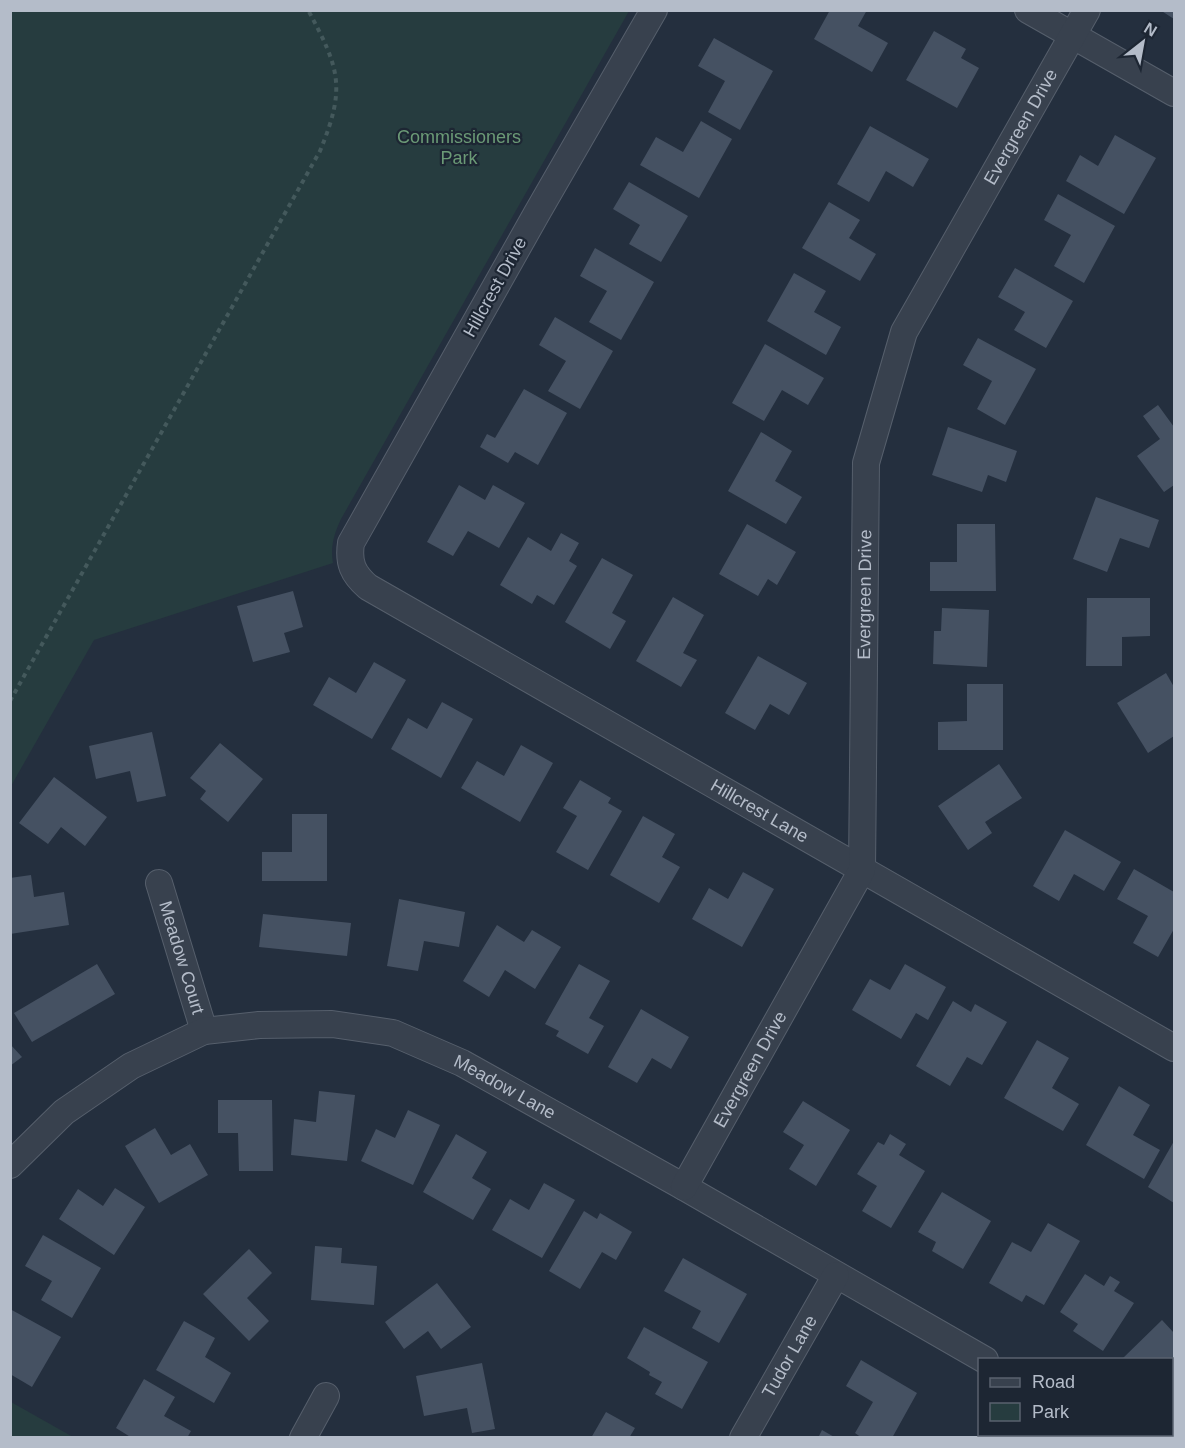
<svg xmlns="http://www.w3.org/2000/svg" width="1185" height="1448" font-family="Helvetica,sans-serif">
<rect width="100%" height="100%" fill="#242f3e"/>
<g fill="#263c3f">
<path d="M 11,10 L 629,11 L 341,519 C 334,534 330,547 333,563 L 94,640 L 11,786 Z"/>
<polygon points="10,1402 11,1402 73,1437 11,1437"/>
</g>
<g fill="#455162">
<polygon points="830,10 867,10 858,26 888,43 872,72 814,39"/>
<polygon points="1160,10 1174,10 1174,19"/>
<polygon points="934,31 966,49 961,58 979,68 957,108 906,80"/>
<polygon points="714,38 773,71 740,130 708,112 725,81 698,66"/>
<polygon points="701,121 732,139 699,198 640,165 656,137 683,152"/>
<polygon points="870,126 929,159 913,187 886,171 869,202 837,184"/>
<polygon points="1115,135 1156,158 1124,214 1066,181 1080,155 1098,166"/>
<polygon points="629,182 688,216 661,262 629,244 640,225 613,209"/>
<polygon points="1058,194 1115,226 1084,283 1054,266 1071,235 1044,220"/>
<polygon points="829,202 860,220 849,238 876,254 860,281 802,248"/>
<polygon points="595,248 654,282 621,340 589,322 607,291 580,276"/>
<polygon points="1015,268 1073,301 1046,348 1014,330 1025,312 998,297"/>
<polygon points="794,273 826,291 814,312 841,327 826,355 767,321"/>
<polygon points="555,317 613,351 580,409 548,391 566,361 539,345"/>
<polygon points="978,338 1036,369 1005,425 977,409 992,381 963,365"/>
<polygon points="765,344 824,378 808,405 782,390 764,421 732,403"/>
<polygon points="524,389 567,413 538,465 515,452 508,463 480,447 487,434 495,438"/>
<polygon points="1158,405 1174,427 1174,485 1164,492 1137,456 1160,439 1143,416"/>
<polygon points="948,427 1017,451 1006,482 988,475 982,492 932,475"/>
<polygon points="761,432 792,451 775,481 802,497 786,524 728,491"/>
<polygon points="459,485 485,500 493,485 525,503 499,548 468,531 453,556 427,542"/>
<polygon points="1096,497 1159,520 1149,548 1120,538 1107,572 1073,559"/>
<polygon points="747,524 796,552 777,585 768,579 758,596 719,574"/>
<polygon points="957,524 995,524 996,591 930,591 930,562 957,562"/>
<polygon points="561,533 579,543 569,561 577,566 554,605 537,595 532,604 500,585 528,537 551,551"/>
<polygon points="602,558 633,575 612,613 626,621 610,649 565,622"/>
<polygon points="293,591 303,627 284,633 290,652 253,662 237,606"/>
<polygon points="673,597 704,615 683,653 697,660 681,687 636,661"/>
<polygon points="1087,598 1150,598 1150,636 1122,637 1122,666 1086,666"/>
<polygon points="942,608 989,610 987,667 933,664 934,631 941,631"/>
<polygon points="758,656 807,683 789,715 770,704 755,730 725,713"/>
<polygon points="374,662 406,680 372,739 313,705 329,677 356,693"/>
<polygon points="1166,673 1174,687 1174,736 1148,753 1117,703"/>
<polygon points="967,684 1003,684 1003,750 938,750 938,722 967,721"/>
<polygon points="442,702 473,719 441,778 391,749 408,718 427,729"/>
<polygon points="152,732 166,796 137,802 130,771 96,779 89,746"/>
<polygon points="220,743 263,779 228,822 200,799 206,791 190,778"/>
<polygon points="521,745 553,763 520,822 461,788 477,761 504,776"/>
<polygon points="999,764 1022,798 985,822 992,833 968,850 938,806"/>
<polygon points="54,777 107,817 85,846 61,827 48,844 19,823"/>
<polygon points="580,780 611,798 608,803 622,811 588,870 556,852 577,816 563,808"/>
<polygon points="292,814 327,814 327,881 262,881 262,852 292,852"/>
<polygon points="643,816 675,834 662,857 680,867 659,903 610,875"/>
<polygon points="1065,830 1121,862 1104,891 1074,874 1059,901 1033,886"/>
<polygon points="1134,869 1174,892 1174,929 1158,957 1133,943 1148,916 1117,899"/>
<polygon points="743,872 774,889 742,947 692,919 709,888 728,899"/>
<polygon points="31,875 34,897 64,892 69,925 10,934 10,878"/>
<polygon points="399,899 465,912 459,947 424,941 418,971 387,966"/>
<polygon points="263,914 351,923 347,956 259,947"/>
<polygon points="497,925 524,942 532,930 561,947 535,989 505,970 489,997 463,981"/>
<polygon points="97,964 115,994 32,1042 14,1013"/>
<polygon points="579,964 610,981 589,1018 604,1026 588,1054 556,1036 559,1031 545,1024"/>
<polygon points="905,964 946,987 928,1020 916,1013 901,1039 852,1010 870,979 890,990"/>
<polygon points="953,1001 971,1012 975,1004 1007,1022 982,1065 967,1057 950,1086 916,1066"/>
<polygon points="641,1009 689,1037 671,1069 652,1058 637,1083 608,1067"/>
<polygon points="1037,1040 1069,1058 1052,1088 1079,1104 1063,1131 1004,1098"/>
<polygon points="10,1044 22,1057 10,1066"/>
<polygon points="1119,1086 1150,1105 1133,1135 1160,1150 1144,1179 1086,1145"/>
<polygon points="319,1091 355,1095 347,1161 291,1155 294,1119 316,1122"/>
<polygon points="218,1100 272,1100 273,1171 239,1171 238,1133 218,1133"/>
<polygon points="803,1101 850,1130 816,1186 789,1169 804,1145 783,1132"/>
<polygon points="408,1110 440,1125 413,1185 361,1161 376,1129 395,1138"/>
<polygon points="155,1128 171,1155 190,1144 208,1175 159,1203 125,1146"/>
<polygon points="456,1134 487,1152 472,1178 491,1189 473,1220 423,1192"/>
<polygon points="890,1134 906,1144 899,1155 925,1171 891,1228 862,1211 877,1186 857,1174 878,1142 884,1145"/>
<polygon points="1174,1141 1174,1203 1148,1187"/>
<polygon points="544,1183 575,1200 542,1258 492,1230 510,1199 529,1210"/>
<polygon points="115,1188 145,1207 114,1255 59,1219 78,1189 103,1206"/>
<polygon points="942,1192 991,1221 963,1269 932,1251 936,1242 918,1232"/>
<polygon points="584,1211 597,1219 600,1213 632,1232 616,1260 602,1252 580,1289 549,1271"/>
<polygon points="1048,1223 1080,1241 1044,1305 1026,1295 1022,1302 989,1283 1012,1242 1031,1252"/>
<polygon points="43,1235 101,1268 72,1318 41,1300 52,1281 25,1266"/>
<polygon points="315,1246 342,1248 341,1263 377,1266 374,1305 311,1300"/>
<polygon points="249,1249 272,1273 247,1298 269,1321 249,1341 203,1294"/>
<polygon points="683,1258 747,1294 719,1343 692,1328 701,1311 664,1291"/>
<polygon points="1085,1274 1104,1286 1110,1276 1120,1282 1114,1291 1134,1303 1103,1351 1073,1331 1078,1324 1060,1312"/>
<polygon points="437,1283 471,1327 441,1349 428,1331 404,1349 385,1322"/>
<polygon points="10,1309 61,1337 32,1387 10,1374"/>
<polygon points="1162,1320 1174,1333 1174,1389 1172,1392 1172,1360 1121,1360"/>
<polygon points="184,1321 215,1338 205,1357 231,1373 214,1403 156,1370"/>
<polygon points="644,1327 708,1362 682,1409 655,1394 662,1382 649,1375 650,1372 627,1358"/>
<polygon points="861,1360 917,1393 892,1438 862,1438 855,1433 873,1402 846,1386"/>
<polygon points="482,1363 495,1429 472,1433 467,1408 424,1416 416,1376"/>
<polygon points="144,1379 175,1397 164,1416 191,1431 187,1438 132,1438 116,1428"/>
<polygon points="606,1412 635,1428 629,1438 591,1438"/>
<polygon points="822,1430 836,1438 818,1438"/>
</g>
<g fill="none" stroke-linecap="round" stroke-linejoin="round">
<g stroke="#565f6c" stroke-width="28">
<g id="street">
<path id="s1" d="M 654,10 L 537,213 L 351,543 C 348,563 353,574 368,587 L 1174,1048"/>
<polyline points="1028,10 1174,93"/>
<path id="s2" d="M 159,883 L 204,1031"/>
<path id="s3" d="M 10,1165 L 64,1112 L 131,1066 L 204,1031 L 259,1025 L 332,1024 L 393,1033 L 462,1063 L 684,1187 L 985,1360"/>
<path id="s4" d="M 684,1187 L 862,870 L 866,463 L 904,332 L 1087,10"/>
<polyline points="1099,1434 1101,1438"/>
<polyline points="303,1438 326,1396"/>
<path id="s5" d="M 743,1438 L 836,1275"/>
</g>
</g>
<path stroke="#44595c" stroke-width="4" stroke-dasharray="4.5 4.5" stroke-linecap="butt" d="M 10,701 L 320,151 C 346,88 340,69 308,10"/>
<use href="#street" stroke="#38414e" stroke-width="26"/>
</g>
<g text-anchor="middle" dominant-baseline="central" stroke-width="4.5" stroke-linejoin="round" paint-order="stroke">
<g font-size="18" fill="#b4bcc9" stroke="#1d2633">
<text stroke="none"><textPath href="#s4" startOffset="1143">Evergreen Drive</textPath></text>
<text transform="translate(495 287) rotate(-61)">Hillcrest Drive</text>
<text stroke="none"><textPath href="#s4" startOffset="639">Evergreen Drive</textPath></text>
<text stroke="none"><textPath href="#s1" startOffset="1114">Hillcrest Lane</textPath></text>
<text stroke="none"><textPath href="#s2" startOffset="78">Meadow Court</textPath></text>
<text stroke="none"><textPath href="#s4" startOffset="135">Evergreen Drive</textPath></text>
<text stroke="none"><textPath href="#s3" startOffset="552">Meadow Lane</textPath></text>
<text stroke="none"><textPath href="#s5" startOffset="94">Tudor Lane</textPath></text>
</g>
<g font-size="18" fill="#6b9a76" stroke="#1d2633">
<text x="459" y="137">Commissioners<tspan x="459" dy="21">Park</tspan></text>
</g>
</g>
<rect width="1185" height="1448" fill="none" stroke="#b4bcc9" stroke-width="24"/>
<rect x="978" y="1358" width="195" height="78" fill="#1d2633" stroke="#59626f" stroke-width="1.5"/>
<rect x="990" y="1378" width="30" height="9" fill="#38414e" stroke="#59626f" stroke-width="1.5"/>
<text x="1032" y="1388" font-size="18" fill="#b4bcc9">Road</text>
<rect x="990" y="1403" width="30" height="18" fill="#263c3f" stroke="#59626f" stroke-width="1.5"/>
<text x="1032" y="1418" font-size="18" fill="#b4bcc9">Park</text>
<g transform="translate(1143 42) rotate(31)" stroke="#1d2633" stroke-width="4.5" paint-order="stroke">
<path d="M0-4.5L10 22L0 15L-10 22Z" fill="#b4bcc9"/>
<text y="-9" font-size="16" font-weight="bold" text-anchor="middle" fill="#b4bcc9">N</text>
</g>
</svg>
